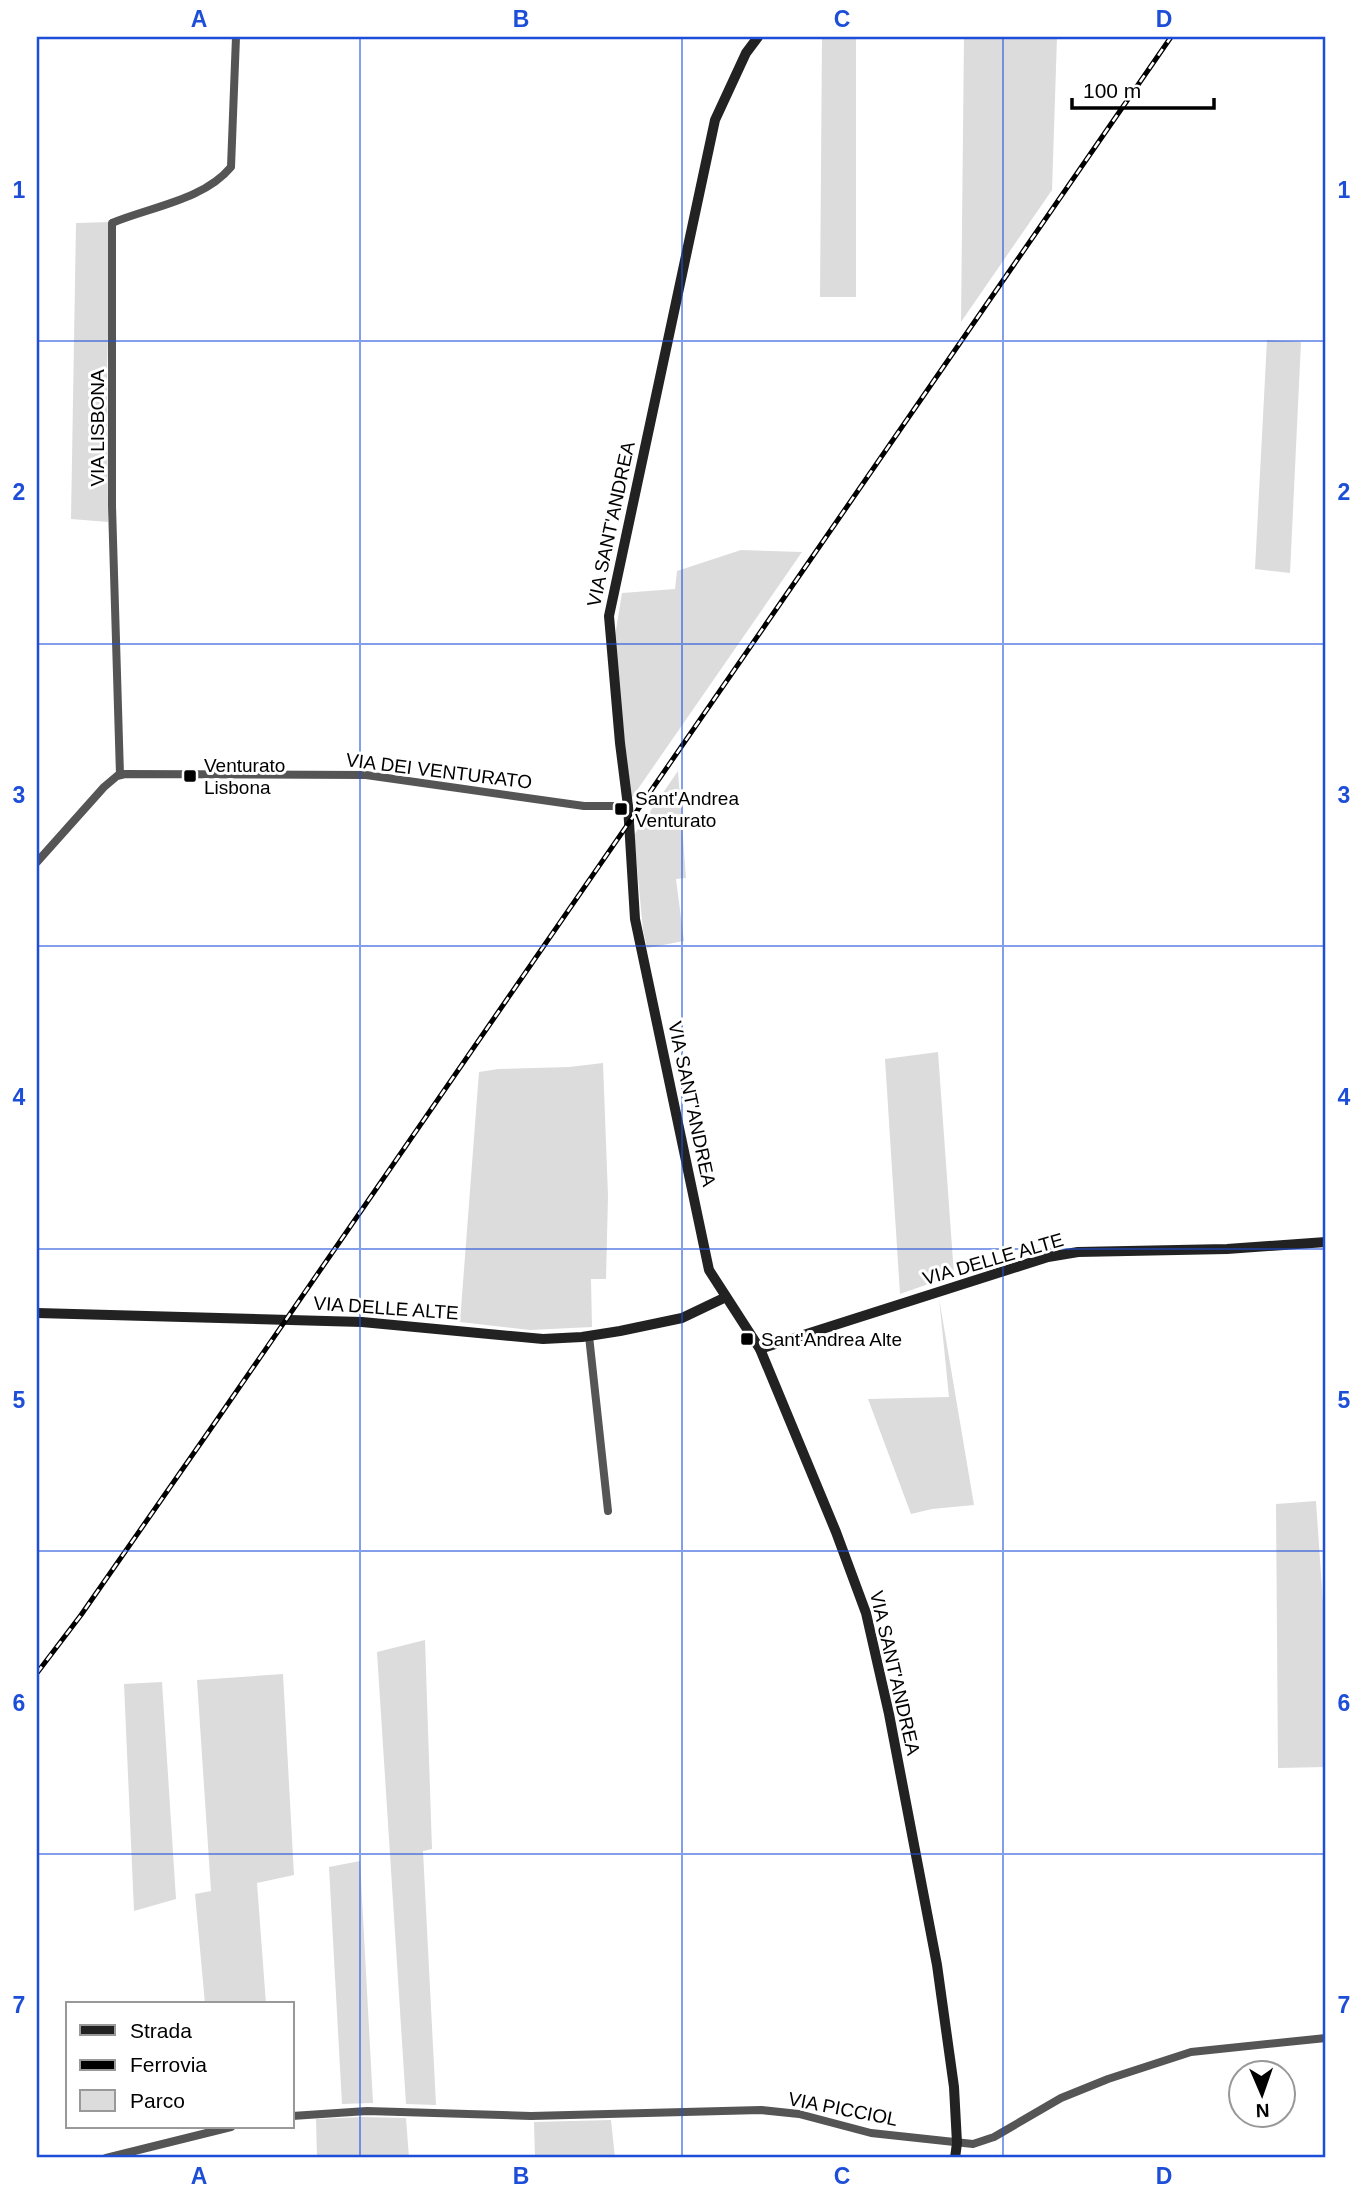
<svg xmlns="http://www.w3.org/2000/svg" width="1363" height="2195" font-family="Helvetica,sans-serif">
<rect width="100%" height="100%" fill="#fff"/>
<g fill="#dcdcdc">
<polygon points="822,37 856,37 856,297 820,297"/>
<polygon points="964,37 1057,37 1052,190 961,322"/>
<polygon points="111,222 107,372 108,522 71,519 76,223"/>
<polygon points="1267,340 1301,342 1290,573 1255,569"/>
<polygon points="741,550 802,552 631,799 614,642 622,593 675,589 677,571"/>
<polygon points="678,771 686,878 676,879 684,941 647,948 643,930 634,835"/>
<polygon points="938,1052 954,1275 900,1294 885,1059"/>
<polygon points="603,1063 608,1196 606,1279 591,1279 592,1327 530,1330 460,1322 479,1072 498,1069 569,1067"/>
<polygon points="939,1298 974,1505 932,1509 911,1514 868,1399 949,1397"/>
<polygon points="1316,1501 1326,1647 1326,1767 1278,1768 1276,1504"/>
<polygon points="425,1640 432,1849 423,1851 436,2105 406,2104 377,1652"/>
<polygon points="283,1674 294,1875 257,1883 266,2004 205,2004 195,1894 211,1891 197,1680"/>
<polygon points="162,1682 176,1899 134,1911 124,1684"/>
<polygon points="360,1861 373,2103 342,2104 329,1867"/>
<polygon points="362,2117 406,2118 409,2158 317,2158 316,2119"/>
<polygon points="611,2120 615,2158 535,2158 534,2122"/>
</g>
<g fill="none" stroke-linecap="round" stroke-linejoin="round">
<g stroke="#555" stroke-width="8">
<path d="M 120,775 L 112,506 L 112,223 C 150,207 204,200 231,167 L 236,37"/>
<polyline points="37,862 104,787 117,776 125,774 366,775 584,806 628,806"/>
<polyline points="589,1336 608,1511"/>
<polyline points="292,2116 367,2111 531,2116 761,2110 799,2114 871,2133 973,2144 994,2137 1061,2098 1108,2079 1191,2052 1326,2038"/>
<polyline points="106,2158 231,2127"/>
</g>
<g stroke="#222" stroke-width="10">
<polyline points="758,37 746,53 715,120 609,616 620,743 628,806 635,919 709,1270 760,1349 836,1532 866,1613 889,1714 937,1965 954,2087 957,2143 955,2158"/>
<polyline points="37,1313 362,1322 543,1339 582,1337 620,1331 682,1318 726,1297"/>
<polyline points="760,1349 1048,1257 1078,1252 1227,1249 1326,1242"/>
</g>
<g stroke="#000" stroke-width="5">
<polyline id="rail" points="37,1673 81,1615 214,1424 1171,37"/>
</g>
<use href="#rail" stroke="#fff" stroke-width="2.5" stroke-dasharray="8" stroke-linecap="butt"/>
</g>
<path fill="none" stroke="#1d4ed8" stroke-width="2" stroke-opacity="0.55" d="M 360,37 L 360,2158M 682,37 L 682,2158M 1003,37 L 1003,2158M 37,341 L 1326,341M 37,644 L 1326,644M 37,946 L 1326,946M 37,1249 L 1326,1249M 37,1551 L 1326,1551M 37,1854 L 1326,1854"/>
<g fill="#000" stroke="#fff" stroke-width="2.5">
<rect x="183" y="769" width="14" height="14" rx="3.5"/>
<rect x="614" y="802" width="14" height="14" rx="3.5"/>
<rect x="740" y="1332" width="14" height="14" rx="3.5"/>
</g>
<g text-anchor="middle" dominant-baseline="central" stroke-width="6" stroke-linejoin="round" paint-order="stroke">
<g font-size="19" fill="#000" stroke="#fff">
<text transform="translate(97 428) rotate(-90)">VIA LISBONA</text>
<text transform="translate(611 524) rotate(-78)">VIA SANT'ANDREA</text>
<text transform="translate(439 771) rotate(7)">VIA DEI VENTURATO</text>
<text transform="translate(692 1104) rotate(78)">VIA SANT'ANDREA</text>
<text transform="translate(993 1259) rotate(-16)">VIA DELLE ALTE</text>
<text transform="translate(386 1308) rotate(4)">VIA DELLE ALTE</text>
<text transform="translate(895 1673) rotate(77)">VIA SANT'ANDREA</text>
<text transform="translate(843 2109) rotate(11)">VIA PICCIOL</text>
</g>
<g font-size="19" fill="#000" stroke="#fff" text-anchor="start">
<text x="204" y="765">Venturato<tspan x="204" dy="22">Lisbona</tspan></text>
<text x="635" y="798">Sant'Andrea<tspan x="635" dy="22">Venturato</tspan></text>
<text x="761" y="1339">Sant'Andrea Alte</text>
</g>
</g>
<rect width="1363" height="2195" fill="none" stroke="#ffffff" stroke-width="77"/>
<rect x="66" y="2002" width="228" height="126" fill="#ffffff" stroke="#999999" stroke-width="2"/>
<rect x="80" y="2025" width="35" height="10" fill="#222222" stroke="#999999" stroke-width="2"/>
<text x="130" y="2038" font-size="21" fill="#000000">Strada</text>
<rect x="80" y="2060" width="35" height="10" fill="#000000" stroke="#999999" stroke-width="2"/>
<text x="130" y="2072" font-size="21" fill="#000000">Ferrovia</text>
<rect x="80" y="2090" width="35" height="21" fill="#dcdcdc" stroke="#999999" stroke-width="2"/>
<text x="130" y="2108" font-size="21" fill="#000000">Parco</text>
<g transform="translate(1262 2094) rotate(178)"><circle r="33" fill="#ffffff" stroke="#999999" stroke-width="2"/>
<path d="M0-5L12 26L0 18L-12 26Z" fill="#000000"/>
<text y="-10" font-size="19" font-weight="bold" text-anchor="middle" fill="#000000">N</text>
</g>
<path d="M1072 98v10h142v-10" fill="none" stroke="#000000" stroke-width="3.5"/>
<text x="1083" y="98" font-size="21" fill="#000000" stroke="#ffffff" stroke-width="5" paint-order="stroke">100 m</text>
<rect x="38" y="38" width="1286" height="2118" fill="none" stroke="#1d4ed8" stroke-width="2.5"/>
<g font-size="23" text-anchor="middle" font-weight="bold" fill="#1d4ed8">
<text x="199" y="27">A</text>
<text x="521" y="27">B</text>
<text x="842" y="27">C</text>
<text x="1164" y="27">D</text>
<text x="19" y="198">1</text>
<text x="1344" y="198">1</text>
<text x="19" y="500">2</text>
<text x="1344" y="500">2</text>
<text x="19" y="803">3</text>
<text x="1344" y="803">3</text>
<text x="19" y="1105">4</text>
<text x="1344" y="1105">4</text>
<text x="19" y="1408">5</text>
<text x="1344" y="1408">5</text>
<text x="19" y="1711">6</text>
<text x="1344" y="1711">6</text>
<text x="19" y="2013">7</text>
<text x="1344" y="2013">7</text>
<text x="199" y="2184">A</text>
<text x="521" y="2184">B</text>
<text x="842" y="2184">C</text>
<text x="1164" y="2184">D</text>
</g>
</svg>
